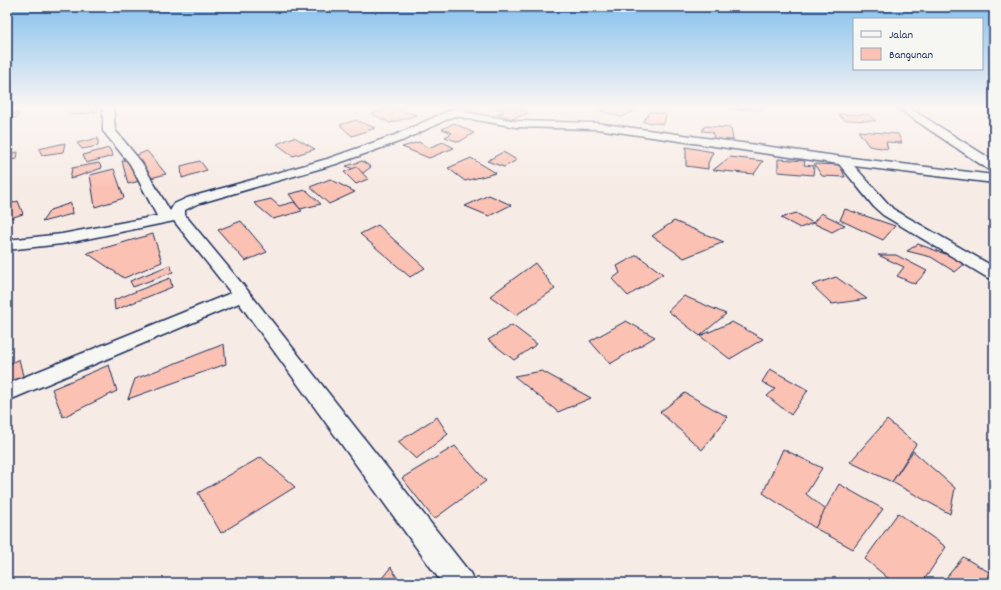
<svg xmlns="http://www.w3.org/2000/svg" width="1001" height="590" font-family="Dekko,sans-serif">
<rect width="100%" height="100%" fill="#f7ebe5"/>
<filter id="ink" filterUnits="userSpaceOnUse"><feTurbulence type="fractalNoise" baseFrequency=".025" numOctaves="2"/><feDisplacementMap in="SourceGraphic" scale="8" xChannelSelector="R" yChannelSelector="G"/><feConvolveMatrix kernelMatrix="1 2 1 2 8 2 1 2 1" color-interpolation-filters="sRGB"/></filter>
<g filter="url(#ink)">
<g fill="#fbc1b3" stroke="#1b2f5e">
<polygon points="83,107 91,107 96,112 71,115 71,110"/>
<polygon points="494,107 515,107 528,113 512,119 497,114 504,112"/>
<polygon points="594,107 628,107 639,109 621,117 592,108"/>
<polygon points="731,107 762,107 763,110 731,109"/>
<polygon points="392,108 417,115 390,123 372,114"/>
<polygon points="650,112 666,114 664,124 643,122"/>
<polygon points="19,113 16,118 7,119 7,115"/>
<polygon points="838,114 869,115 876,121 844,120"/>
<polygon points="356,120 375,128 352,136 340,125"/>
<polygon points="454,123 474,133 459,142 445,137 452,133 442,129"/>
<polygon points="705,126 731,128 733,140 715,140 712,132 702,131"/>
<polygon points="858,131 898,134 902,143 886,142 888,149 869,146"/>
<polygon points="294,137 315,149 293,156 277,144"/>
<polygon points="98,138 98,146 82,149 77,143"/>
<polygon points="419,142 428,148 443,142 454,148 429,158 402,147"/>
<polygon points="65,143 63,152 42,155 39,149"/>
<polygon points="686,147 713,152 708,163 708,169 686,166"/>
<polygon points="109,148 113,156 86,163 83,155"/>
<polygon points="147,151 166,174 128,184 122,161"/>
<polygon points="18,152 17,159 7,161 7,154"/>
<polygon points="503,152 517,160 504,167 487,161"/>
<polygon points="730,157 763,161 754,174 713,170"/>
<polygon points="471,158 496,173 465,181 448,168"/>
<polygon points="778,159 805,161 804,165 814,166 813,175 778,172"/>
<polygon points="200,161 207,170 182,178 181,166"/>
<polygon points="362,161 371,167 363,173 346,166"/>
<polygon points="99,163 102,168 70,179 72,168"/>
<polygon points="814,164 840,165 845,177 822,176"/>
<polygon points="357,167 368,179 356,184 344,172"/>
<polygon points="114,169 124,198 95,207 90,175"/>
<polygon points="330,179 355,192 329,204 310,187"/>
<polygon points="306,190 321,204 300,209 289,194"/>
<polygon points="489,195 511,205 489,216 465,206"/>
<polygon points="271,199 279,206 294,202 302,211 273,219 254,203"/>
<polygon points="18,201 23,214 7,219 7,205"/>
<polygon points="71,203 72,214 42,222 50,210"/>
<polygon points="845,209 895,226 883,240 840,220"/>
<polygon points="796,213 813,223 800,228 781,218"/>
<polygon points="821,213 845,225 832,232 813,223"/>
<polygon points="241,221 267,252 245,261 218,230"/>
<polygon points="674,221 724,242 684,258 652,236"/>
<polygon points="378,225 425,268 410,277 360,234"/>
<polygon points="153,234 162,262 124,278 87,253"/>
<polygon points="918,244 967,262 955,272 931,257 907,251"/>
<polygon points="637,255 663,274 628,296 612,279 620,273 617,266"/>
<polygon points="878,255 896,255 927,271 915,284 897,276 904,267"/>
<polygon points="535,263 555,289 516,315 490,296"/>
<polygon points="170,265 173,272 133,287 130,281"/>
<polygon points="836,277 867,299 832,304 812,285"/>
<polygon points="170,278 172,287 115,310 114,300"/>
<polygon points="684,296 726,314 700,336 668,311"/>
<polygon points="626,321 655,337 610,364 590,341"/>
<polygon points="732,322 763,339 730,359 700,336"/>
<polygon points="512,325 537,344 514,360 488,340"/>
<polygon points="224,344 226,364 128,399 135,379"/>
<polygon points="19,359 24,380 7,391 7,365"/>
<polygon points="109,365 117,391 63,417 52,389"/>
<polygon points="770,369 808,390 791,415 767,396 775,389 762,382"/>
<polygon points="542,371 591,398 558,412 514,376"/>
<polygon points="685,393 728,417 702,450 660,412"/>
<polygon points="437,417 448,434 416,459 398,442"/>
<polygon points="887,420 916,444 892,482 850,462"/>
<polygon points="455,446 486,481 434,519 402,478"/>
<polygon points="783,449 822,468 806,494 826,510 815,528 763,493"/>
<polygon points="913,451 955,488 950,514 892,482"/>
<polygon points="261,457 295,487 221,533 198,493"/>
<polygon points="839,484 883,509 853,549 815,528"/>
<polygon points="898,513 946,547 922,583 894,583 865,559"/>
<polygon points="963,557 994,575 994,583 942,583"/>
<polygon points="391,567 400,583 378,583"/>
</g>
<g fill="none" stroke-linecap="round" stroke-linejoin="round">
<g stroke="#1b2f5e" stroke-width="3">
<g id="street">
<polygon points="103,107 113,107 115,130 142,163 170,211 174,204 187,198 327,159 395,135 457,107 470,107 464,112 516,121 597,123 843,157 994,175 994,183 854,166 893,209 994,267 994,279 988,278 883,215 874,207 839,164 597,129 516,127 454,116 404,140 336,164 197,204 185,210 185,215 248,291 470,573 475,583 442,583 239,303 7,401 7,384 231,293 174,221 62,244 7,250 7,240 62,234 157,216 130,164 103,131"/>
<polygon points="896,107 908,107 994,161 994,171 989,170"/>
</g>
</g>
<use href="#street" fill="#f6f6f2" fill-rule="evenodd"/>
</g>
</g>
<linearGradient id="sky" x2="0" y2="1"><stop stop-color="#85c0ed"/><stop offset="0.57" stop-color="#fbf6f3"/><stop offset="1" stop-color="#fbf6f3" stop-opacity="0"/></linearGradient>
<rect width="1001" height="189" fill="url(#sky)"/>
<rect width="1001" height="590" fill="none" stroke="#f6f6f2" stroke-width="24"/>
<rect x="12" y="12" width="977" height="566" fill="none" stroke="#1b2f5e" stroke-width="1.5" filter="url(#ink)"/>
<rect x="853" y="18" width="130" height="52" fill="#f6f6f2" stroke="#9ea6b7"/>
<rect x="861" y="31" width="20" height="6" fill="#f6f6f2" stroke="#9ea6b7"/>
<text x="889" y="38" font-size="12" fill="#1b2f5e">Jalan</text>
<rect x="861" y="48" width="20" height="12" fill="#fbc1b3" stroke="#9ea6b7"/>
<text x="889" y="58" font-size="12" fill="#1b2f5e">Bangunan</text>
</svg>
